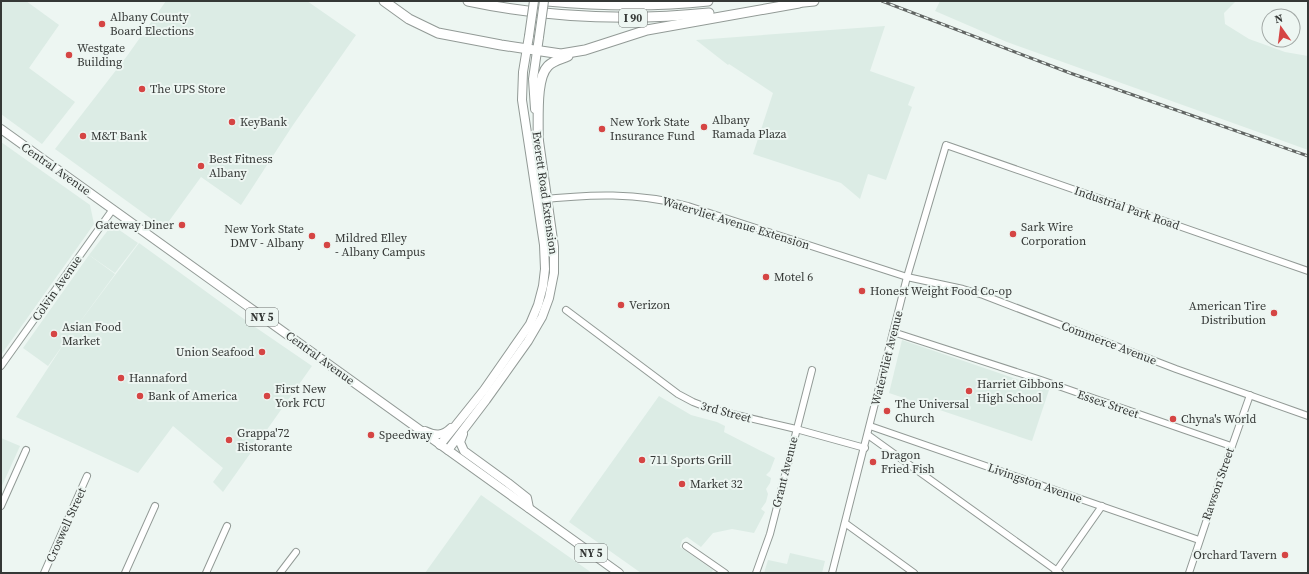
<svg xmlns="http://www.w3.org/2000/svg" width="1309" height="574" font-family="'Source Serif 4',serif">
<rect width="100%" height="100%" fill="#edf6f2"/>
<g fill="#dcece5">
<polygon points="1,1 26,1 59,25 29,68 75,102 42,144 1,114"/>
<polygon points="166,1 307,1 356,35 293,125 241,205 201,177 164,228 55,149 127,56"/>
<polygon points="940,1 1236,1 1224,13 1225,24 1249,39 1285,52 1308,56 1308,150 1007,42 935,11"/>
<polygon points="885,26 870,71 915,87 908,105 912,107 886,180 868,174 860,199 841,183 753,154 773,93 729,64 728,65 696,40"/>
<polygon points="1,142 90,205 94,224 1,355"/>
<polygon points="112,225 138,243 115,273 89,255"/>
<polygon points="139,243 248,322 312,366 223,492 213,482 223,468 173,426 138,473 16,417 65,342 48,366 23,348 89,255 115,274 74,330"/>
<polygon points="902,340 1049,390 1032,441 889,393"/>
<polygon points="659,396 691,415 717,422 725,426 724,432 775,458 770,471 766,475 771,478 770,483 766,489 768,494 766,502 761,509 765,512 754,533 732,529 713,533 701,547 687,537 682,540 680,547 713,570 711,573 641,573 569,522"/>
<polygon points="1,438 20,446 1,488"/>
<polygon points="481,495 592,573 425,573"/>
<polygon points="790,553 825,561 822,573 764,573 768,560 787,564"/>
</g>
<g fill="none" stroke-linecap="round" stroke-linejoin="round">
<g stroke="#929a96" stroke-width="8">
<g id="minor">
<path d="M 537,200 C 589,194 637,192 688,206 L 907,277 L 963,289 L 983,295 L 1176,369 L 1308,416"/>
<polyline points="566,310 678,394 693,402 711,409 796,429 865,448"/>
<polyline points="893,332 1041,380 1231,446"/>
<polyline points="1,366 113,209"/>
<polyline points="870,426 1199,540"/>
<polyline points="868,435 1060,573"/>
<polyline points="1,506 26,450"/>
<polyline points="845,523 914,573"/>
<polyline points="686,546 725,573"/>
<polyline points="44,573 87,476"/>
<polyline points="125,573 155,506"/>
<polyline points="206,573 227,526"/>
<polyline points="280,573 296,552"/>
<polyline points="756,573 770,534 812,370"/>
<polyline points="832,573 907,277 946,145 1308,271"/>
<polyline points="1055,573 1102,506"/>
<polyline points="1189,573 1219,483 1250,395"/>
</g>
</g>
<g stroke="#929a96" stroke-width="10">
<g id="major">
<polyline points="535,109 533,79 539,37"/>
<polyline points="1,129 619,573"/>
<path d="M 425,431 C 435,436 443,436 451,428"/>
<polyline points="463,434 460,442 464,451 508,483 527,498 529,508"/>
<polyline points="440,445 484,390 530,324 538,305 543,286 545,269 544,245 522,100 523,72 529,36"/>
<polyline points="448,450 486,400 528,341 542,317 549,298 554,273 554,247 538,134"/>
</g>
</g>
<g stroke="#929a96" stroke-width="11">
<g id="highway">
<polyline points="384,1 409,19 438,33 501,45 561,54 585,50 647,30 799,3"/>
<path d="M 468,1 C 548,18 628,21 709,13"/>
<path d="M 547,1 C 601,6 655,7 708,1"/>
<polyline points="794,3 814,1"/>
<path d="M 538,140 C 539,121 535,79 548,66 C 554,60 562,59 568,56"/>
</g>
</g>
<use href="#minor" stroke="#fff" stroke-width="6"/>
<use href="#major" stroke="#fff" stroke-width="8"/>
<use href="#highway" stroke="#fff" stroke-width="9"/>
<g stroke="#616563" stroke-width="3">
<polyline id="rail" points="882,1 1070,73 1308,156"/>
</g>
<use href="#rail" stroke="#edf6f2" stroke-width="1.5" stroke-dasharray="4.5" stroke-linecap="butt"/>
<g stroke="#929a96" stroke-width="10" stroke-linecap="butt">
<g id="major-bridge">
<polyline points="529,36 534,1"/>
<polyline points="539,37 544,1"/>
</g>
</g>
<use href="#major-bridge" stroke="#fff" stroke-width="8"/>
</g>
<g fill="#d54544" stroke="#edf6f2" stroke-width="1.5">
<circle cx="102" cy="24" r="4"/>
<circle cx="69" cy="55" r="4"/>
<circle cx="142" cy="89" r="4"/>
<circle cx="232" cy="122" r="4"/>
<circle cx="704" cy="127" r="4"/>
<circle cx="602" cy="129" r="4"/>
<circle cx="83" cy="136" r="4"/>
<circle cx="201" cy="166" r="4"/>
<circle cx="182" cy="225" r="4"/>
<circle cx="1013" cy="234" r="4"/>
<circle cx="312" cy="236" r="4"/>
<circle cx="327" cy="245" r="4"/>
<circle cx="766" cy="277" r="4"/>
<circle cx="862" cy="291" r="4"/>
<circle cx="621" cy="305" r="4"/>
<circle cx="1274" cy="313" r="4"/>
<circle cx="54" cy="334" r="4"/>
<circle cx="262" cy="352" r="4"/>
<circle cx="121" cy="378" r="4"/>
<circle cx="969" cy="391" r="4"/>
<circle cx="140" cy="396" r="4"/>
<circle cx="267" cy="396" r="4"/>
<circle cx="887" cy="411" r="4"/>
<circle cx="1173" cy="419" r="4"/>
<circle cx="371" cy="435" r="4"/>
<circle cx="229" cy="440" r="4"/>
<circle cx="642" cy="460" r="4"/>
<circle cx="873" cy="462" r="4"/>
<circle cx="682" cy="484" r="4"/>
<circle cx="1285" cy="555" r="4"/>
</g>
<g text-anchor="middle" dominant-baseline="central" stroke-width="4" stroke-linejoin="round" paint-order="stroke">
<g fill="#edf6f2" stroke="#6c716e" stroke-width="1">
<rect x="619" y="9" width="28" height="18" rx="3"/>
<rect x="246" y="308" width="32" height="18" rx="3"/>
<rect x="575" y="544" width="32" height="18" rx="3"/>
</g>
<g font-size="11" font-weight="bold" fill="#353836">
<text x="633" y="18">I 90</text>
<text x="262" y="317">NY 5</text>
<text x="591" y="553">NY 5</text>
</g>
<g font-size="12" fill="#353836" stroke="#edf6f2" text-anchor="start">
<text x="110" y="17">Albany County<tspan x="110" dy="14">Board Elections</tspan></text>
<text x="77" y="48">Westgate<tspan x="77" dy="14">Building</tspan></text>
<text x="150" y="89">The UPS Store</text>
<text x="712" y="120">Albany<tspan x="712" dy="14">Ramada Plaza</tspan></text>
<text x="240" y="122">KeyBank</text>
<text x="610" y="122">New York State<tspan x="610" dy="14">Insurance Fund</tspan></text>
<text x="91" y="136">M&amp;T Bank</text>
<text x="209" y="159">Best Fitness<tspan x="209" dy="14">Albany</tspan></text>
<text x="174" y="225" text-anchor="end">Gateway Diner</text>
<text x="1021" y="227">Sark Wire<tspan x="1021" dy="14">Corporation</tspan></text>
<text x="304" y="229" text-anchor="end">New York State<tspan x="304" dy="14">DMV - Albany</tspan></text>
<text x="335" y="238">Mildred Elley<tspan x="335" dy="14">- Albany Campus</tspan></text>
<text x="774" y="277">Motel 6</text>
<text x="870" y="291">Honest Weight Food Co-op</text>
<text x="629" y="305">Verizon</text>
<text x="1266" y="306" text-anchor="end">American Tire<tspan x="1266" dy="14">Distribution</tspan></text>
<text x="62" y="327">Asian Food<tspan x="62" dy="14">Market</tspan></text>
<text x="254" y="352" text-anchor="end">Union Seafood</text>
<text x="129" y="378">Hannaford</text>
<text x="977" y="384">Harriet Gibbons<tspan x="977" dy="14">High School</tspan></text>
<text x="275" y="389">First New<tspan x="275" dy="14">York FCU</tspan></text>
<text x="148" y="396">Bank of America</text>
<text x="895" y="404">The Universal<tspan x="895" dy="14">Church</tspan></text>
<text x="1181" y="419">Chyna's World</text>
<text x="237" y="433">Grappa'72<tspan x="237" dy="14">Ristorante</tspan></text>
<text x="379" y="435">Speedway</text>
<text x="881" y="455">Dragon<tspan x="881" dy="14">Fried Fish</tspan></text>
<text x="650" y="460">711 Sports Grill</text>
<text x="690" y="484">Market 32</text>
<text x="1277" y="555" text-anchor="end">Orchard Tavern</text>
</g>
<g font-size="12" fill="#353836" stroke="#edf6f2">
<text transform="translate(56 169) rotate(35)">Central Avenue</text>
<text transform="translate(545 193) rotate(82)">Everett Road Extension</text>
<text transform="translate(1127 208) rotate(19)">Industrial Park Road</text>
<text transform="translate(736 223) rotate(17)">Watervliet Avenue Extension</text>
<text transform="translate(57 288) rotate(-55)">Colvin Avenue</text>
<text transform="translate(1109 343) rotate(21)">Commerce Avenue</text>
<text transform="translate(320 358) rotate(36)">Central Avenue</text>
<text transform="translate(887 358) rotate(-76)">Watervliet Avenue</text>
<text transform="translate(1108 404) rotate(19)">Essex Street</text>
<text transform="translate(726 412) rotate(15)">3rd Street</text>
<text transform="translate(785 472) rotate(-76)">Grant Avenue</text>
<text transform="translate(1035 483) rotate(19)">Livingston Avenue</text>
<text transform="translate(1218 484) rotate(-71)">Rawson Street</text>
<text transform="translate(66 525) rotate(-66)">Croswell Street</text>
</g>
</g>
<rect width="1309" height="574" fill="none" stroke="#353836" stroke-width="4"/>
<g transform="translate(1281 28) rotate(346)"><circle r="19" fill="#edf6f2" stroke="#a3aaa7"/>
<path d="M0-3L7 15L0 10L-7 15Z" fill="#d54544"/>
<text y="-6" font-size="11" font-weight="bold" text-anchor="middle" fill="#353836">N</text>
</g>
</svg>
